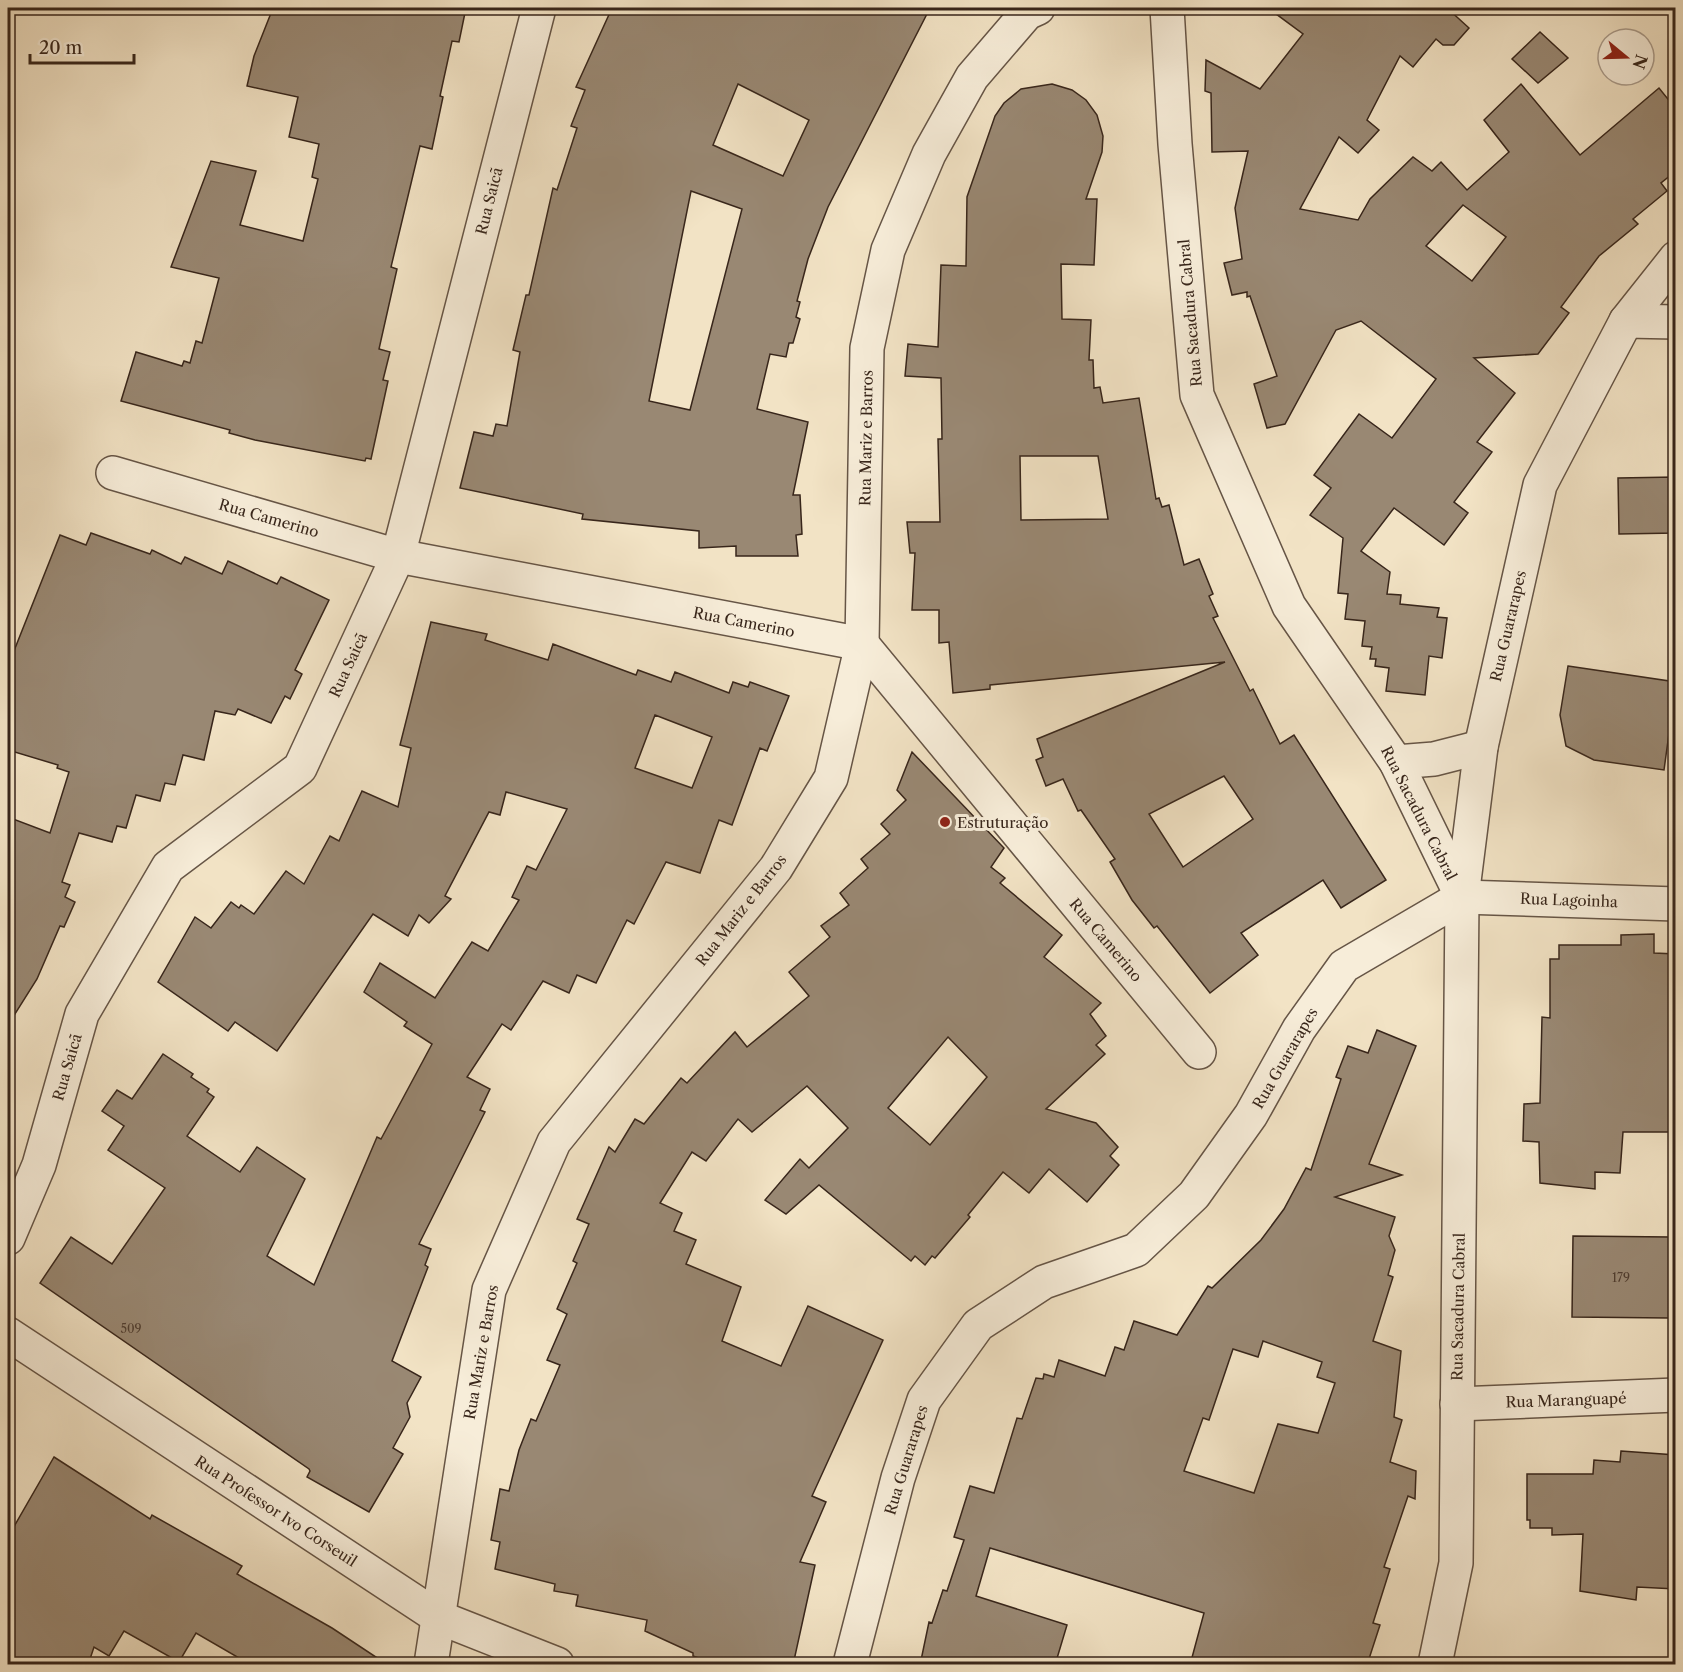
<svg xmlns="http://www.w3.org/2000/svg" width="1683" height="1672" font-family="'Libre Caslon Text',serif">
<rect width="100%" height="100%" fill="#f2e3c5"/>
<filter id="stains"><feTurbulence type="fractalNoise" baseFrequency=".00333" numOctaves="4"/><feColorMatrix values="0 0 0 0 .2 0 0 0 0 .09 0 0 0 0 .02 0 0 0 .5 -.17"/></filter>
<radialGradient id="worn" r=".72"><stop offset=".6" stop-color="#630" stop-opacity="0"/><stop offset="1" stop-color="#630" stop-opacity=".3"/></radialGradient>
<g fill="#998873" stroke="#38261b" stroke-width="1.5" fill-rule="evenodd">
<polygon points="273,8 466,8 459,42 452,41 440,96 443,97 432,149 420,146 391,267 397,269 379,349 390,352 383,380 388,381 371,459 366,458 365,461 255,440 229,433 230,430 121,401 136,352 182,366 184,361 190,363 196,341 202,343 219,278 171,267 211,161 256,171 240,225 303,241 318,179 312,177 319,144 289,137 298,97 247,86 254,56"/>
<path d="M 612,8 L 930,8 L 828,207 L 808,259 L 797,301 L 800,302 L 796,317 L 800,319 L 793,343 L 789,343 L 786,357 L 770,354 L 757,409 L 808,422 L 793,495 L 800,495 L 802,534 L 796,535 L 798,556 L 736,556 L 736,546 L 699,548 L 699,531 L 582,519 L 583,514 L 460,488 L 474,432 L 493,436 L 496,424 L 507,426 L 520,352 L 513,350 L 526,295 L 529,295 L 553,188 L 557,190 L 577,128 L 571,126 L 585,90 L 576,87 ZM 738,84 L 809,120 L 783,176 L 713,145 ZM 691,191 L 742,209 L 690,410 L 649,401 Z"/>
<path d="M 1268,8 L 1447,8 L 1469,28 L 1454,45 L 1443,45 L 1436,39 L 1413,67 L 1400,56 L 1367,120 L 1379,130 L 1358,153 L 1339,137 L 1300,209 L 1358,220 L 1370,199 L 1413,157 L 1432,171 L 1441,162 L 1467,190 L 1509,152 L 1484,120 L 1521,84 L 1580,155 L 1659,88 L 1676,109 L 1676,171 L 1661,183 L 1667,191 L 1633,219 L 1638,224 L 1599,256 L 1561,307 L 1569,313 L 1538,354 L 1474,358 L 1515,393 L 1477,442 L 1492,452 L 1454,502 L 1468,513 L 1444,545 L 1394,508 L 1361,551 L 1390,572 L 1387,594 L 1401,595 L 1400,604 L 1439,608 L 1437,617 L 1447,618 L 1442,658 L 1429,656 L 1425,695 L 1386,691 L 1389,668 L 1375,666 L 1376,659 L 1370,659 L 1372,647 L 1362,646 L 1365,621 L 1345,619 L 1348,594 L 1338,593 L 1343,538 L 1310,515 L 1331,488 L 1314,475 L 1359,414 L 1392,438 L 1436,379 L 1361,321 L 1336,330 L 1285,424 L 1267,428 L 1254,384 L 1277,376 L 1250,296 L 1247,297 L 1247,292 L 1232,295 L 1224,263 L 1242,259 L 1235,208 L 1248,151 L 1212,152 L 1211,93 L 1205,91 L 1206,60 L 1260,89 L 1303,34 ZM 1463,205 L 1506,237 L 1472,281 L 1426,246 Z"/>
<polygon points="1540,32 1568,58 1538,83 1512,59"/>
<path d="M 1052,84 L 1072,90 L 1086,100 L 1097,115 L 1103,136 L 1102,152 L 1086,199 L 1097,199 L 1094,265 L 1061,264 L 1062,319 L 1091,320 L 1089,360 L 1093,360 L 1094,388 L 1100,387 L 1103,403 L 1139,398 L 1156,499 L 1159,498 L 1162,507 L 1169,505 L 1184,565 L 1199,559 L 1213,594 L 1209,596 L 1218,616 L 1213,618 L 1250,691 L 1253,689 L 1280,744 L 1294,735 L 1386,880 L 1341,908 L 1323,880 L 1241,933 L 1258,955 L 1210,993 L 1157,926 L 1154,928 L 1132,900 L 1110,862 L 1115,859 L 1081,810 L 1078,811 L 1063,779 L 1046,786 L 1036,760 L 1043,757 L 1037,739 L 1225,662 L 990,685 L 990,689 L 953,693 L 949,642 L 939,643 L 939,610 L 912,610 L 915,553 L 910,553 L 907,522 L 940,522 L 938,439 L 942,439 L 941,378 L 905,376 L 908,344 L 938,347 L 941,265 L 966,266 L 967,197 L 995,116 L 1004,103 L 1021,89 ZM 1020,456 L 1098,456 L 1108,519 L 1021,520 ZM 1224,776 L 1253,819 L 1183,867 L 1149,814 Z"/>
<polygon points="1676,477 1676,533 1619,534 1618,478"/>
<polygon points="91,533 150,554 152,550 181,564 185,557 222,574 228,561 277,584 281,577 329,600 295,670 302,674 290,699 285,696 271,723 238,709 235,715 215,711 204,760 183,755 175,785 165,783 160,801 136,795 126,828 117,826 112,842 79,833 62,882 70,885 65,897 75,902 64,927 60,926 37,979 8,1025 8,817 50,833 69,772 57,768 58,765 8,750 8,666 60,535 86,545"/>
<path d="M 431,622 L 487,634 L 485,640 L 548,660 L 553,644 L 636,675 L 638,670 L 671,682 L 675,672 L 729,693 L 733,682 L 748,687 L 750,682 L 789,696 L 767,751 L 760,748 L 732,825 L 719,820 L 700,873 L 666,862 L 634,924 L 627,920 L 596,983 L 577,975 L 569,993 L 543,981 L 511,1030 L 502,1024 L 467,1077 L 490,1089 L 480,1110 L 485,1112 L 419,1244 L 431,1249 L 425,1265 L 428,1267 L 392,1361 L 421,1377 L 407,1403 L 410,1417 L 393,1448 L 403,1454 L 369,1512 L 307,1477 L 310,1471 L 309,1469 L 40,1283 L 71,1237 L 112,1264 L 165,1188 L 108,1150 L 124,1126 L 102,1111 L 117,1090 L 132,1099 L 163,1054 L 193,1074 L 191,1077 L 209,1089 L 207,1092 L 214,1097 L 187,1136 L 240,1172 L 257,1147 L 305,1179 L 267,1256 L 314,1285 L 377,1137 L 381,1139 L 432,1044 L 404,1026 L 407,1022 L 364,992 L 380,963 L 435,998 L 472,942 L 488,951 L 519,900 L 512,897 L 527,866 L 536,870 L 567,809 L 506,792 L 500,815 L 489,812 L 445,896 L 451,899 L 429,923 L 419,915 L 408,936 L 373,914 L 277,1051 L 235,1022 L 228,1031 L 158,982 L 195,917 L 211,928 L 231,902 L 239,908 L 241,905 L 254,914 L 286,871 L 304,884 L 330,836 L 339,841 L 362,791 L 398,807 L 411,748 L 400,745 ZM 655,715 L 712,737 L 692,788 L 635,768 Z"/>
<polygon points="1568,666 1676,682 1664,770 1594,760 1566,746 1560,715"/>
<path d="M 912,752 L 1004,848 L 991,867 L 1005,878 L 1000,883 L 1062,935 L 1044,957 L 1101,1003 L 1090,1014 L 1106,1036 L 1096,1045 L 1105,1054 L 1046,1109 L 1096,1123 L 1118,1147 L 1110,1156 L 1119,1165 L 1087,1202 L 1049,1169 L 1029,1193 L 1003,1172 L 968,1215 L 970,1217 L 935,1258 L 932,1256 L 925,1265 L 915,1256 L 911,1261 L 819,1185 L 786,1214 L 765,1200 L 800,1159 L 809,1168 L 848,1128 L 807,1086 L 752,1132 L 738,1119 L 706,1161 L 692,1152 L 660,1203 L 682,1213 L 674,1231 L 696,1240 L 686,1264 L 741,1287 L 722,1341 L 781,1366 L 808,1306 L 883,1340 L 812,1496 L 826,1502 L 800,1562 L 815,1565 L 793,1665 L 723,1665 L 704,1660 L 693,1656 L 693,1653 L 645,1631 L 647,1620 L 576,1606 L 578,1595 L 554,1591 L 555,1584 L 495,1569 L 500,1542 L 491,1540 L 500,1489 L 509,1491 L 519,1450 L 531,1419 L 536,1421 L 560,1365 L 547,1360 L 567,1314 L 557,1309 L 577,1263 L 573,1261 L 589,1224 L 577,1219 L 609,1147 L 615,1152 L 635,1119 L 644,1124 L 681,1078 L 687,1083 L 735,1032 L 747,1047 L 809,996 L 789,972 L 830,937 L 821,926 L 849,905 L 840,893 L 868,868 L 861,859 L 890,834 L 881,824 L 906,800 L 897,790 ZM 948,1037 L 987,1077 L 930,1145 L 888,1108 Z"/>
<polygon points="1654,934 1654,953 1676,954 1676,1132 1623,1132 1620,1173 1595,1172 1595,1189 1540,1183 1539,1142 1523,1141 1524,1104 1540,1103 1542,1017 1550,1018 1550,959 1559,959 1559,945 1621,945 1621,935"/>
<path d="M 1377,1030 L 1416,1046 L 1369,1164 L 1402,1175 L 1335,1197 L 1395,1217 L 1389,1236 L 1395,1250 L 1388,1275 L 1393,1277 L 1373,1341 L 1401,1351 L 1394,1417 L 1402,1420 L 1390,1462 L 1416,1471 L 1415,1499 L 1408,1496 L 1384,1567 L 1390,1569 L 1373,1623 L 1380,1625 L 1367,1665 L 1190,1665 L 1204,1613 L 990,1548 L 976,1596 L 1067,1625 L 1055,1665 L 920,1665 L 929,1622 L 932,1623 L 943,1590 L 947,1591 L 964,1540 L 954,1537 L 970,1486 L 994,1493 L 1017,1418 L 1022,1419 L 1036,1378 L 1043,1379 L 1044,1374 L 1054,1377 L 1059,1360 L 1105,1376 L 1115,1347 L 1124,1350 L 1134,1321 L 1177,1335 L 1208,1286 L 1212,1288 L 1261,1240 L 1284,1209 L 1306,1168 L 1311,1170 L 1341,1079 L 1336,1077 L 1348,1046 L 1368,1053 ZM 1263,1341 L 1322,1362 L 1317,1377 L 1335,1383 L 1318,1433 L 1278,1424 L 1254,1493 L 1184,1471 L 1203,1418 L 1209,1420 L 1233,1349 L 1258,1357 Z"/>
<polygon points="1573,1236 1670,1237 1669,1318 1572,1317"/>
<polygon points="1621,1451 1676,1455 1676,1589 1637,1587 1636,1600 1580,1591 1583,1534 1552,1535 1552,1528 1530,1528 1530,1520 1527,1520 1527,1474 1593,1474 1594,1460 1620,1462"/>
<polygon points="54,1457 150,1519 152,1515 242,1566 237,1574 332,1628 388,1665 251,1665 196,1633 179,1662 124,1631 109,1656 94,1647 88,1665 8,1665 8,1537"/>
</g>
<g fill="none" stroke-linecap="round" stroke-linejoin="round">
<g stroke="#665546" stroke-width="36">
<g id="minor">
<polyline points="1167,8 1175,144 1197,395 1289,606 1396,762 1462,897 1456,1563 1435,1664"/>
<polyline points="1626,321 1676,322"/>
<polyline points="113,473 398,556 862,644 1199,1052"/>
<polyline points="1396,762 1434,759 1481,747"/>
<polyline points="1462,897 1481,747 1540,485 1626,321 1676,258"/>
<polyline points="1462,897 1676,904"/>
<polyline points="8,1238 39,1165 82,1014 168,867 300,768 398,556 539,8"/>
<polyline points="8,1334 438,1617 557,1664"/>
<polyline points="1457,1404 1676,1395"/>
<polyline points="431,1664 489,1290 554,1142 776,868 831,778 862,644 867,348 888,250 929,154 972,77 1027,13 1038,8"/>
<polyline points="850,1664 898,1478 924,1400 978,1325 1044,1282 1136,1250 1194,1195 1251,1115 1299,1029 1344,966 1462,897"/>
</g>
</g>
<use href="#minor" stroke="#f7edd9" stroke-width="33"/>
</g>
<circle fill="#8f2418" stroke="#f7edd9" stroke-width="2" cx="945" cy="822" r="6"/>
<g text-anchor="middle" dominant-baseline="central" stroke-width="6" stroke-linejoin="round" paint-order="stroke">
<g font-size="12" fill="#503e31">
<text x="1621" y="1277">179</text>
<text x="131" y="1328">509</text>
</g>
<g font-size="15" fill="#38261b" stroke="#f7edd9">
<text transform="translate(489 201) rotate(-76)">Rua Saicã</text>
<text transform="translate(1190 313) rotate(-95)">Rua Sacadura Cabral</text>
<text transform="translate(866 438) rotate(-89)">Rua Mariz e Barros</text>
<text transform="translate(269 518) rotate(16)">Rua Camerino</text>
<text transform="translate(744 622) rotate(11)">Rua Camerino</text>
<text transform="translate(1508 626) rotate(-77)">Rua Guararapes</text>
<text transform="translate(348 665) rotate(-65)">Rua Saicã</text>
<text transform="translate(1419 813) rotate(63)">Rua Sacadura Cabral</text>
<text transform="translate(1569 900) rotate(2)">Rua Lagoinha</text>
<text transform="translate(741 910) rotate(-52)">Rua Mariz e Barros</text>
<text transform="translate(1106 940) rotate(50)">Rua Camerino</text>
<text transform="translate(1285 1058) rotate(-60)">Rua Guararapes</text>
<text transform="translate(67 1067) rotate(-74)">Rua Saicã</text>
<text transform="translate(1458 1307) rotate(-89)">Rua Sacadura Cabral</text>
<text transform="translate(481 1352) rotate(-80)">Rua Mariz e Barros</text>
<text transform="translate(1566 1400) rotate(-2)">Rua Maranguapé</text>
<text transform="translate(906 1460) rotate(-73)">Rua Guararapes</text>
<text transform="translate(276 1511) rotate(33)">Rua Professor Ivo Corseuil</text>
</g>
<g font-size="15" fill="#38261b" stroke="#f7edd9" text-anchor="start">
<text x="957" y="822">Estruturação</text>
</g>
</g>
<rect width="1683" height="1672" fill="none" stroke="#f2e3c5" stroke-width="30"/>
<rect x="9" y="9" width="1665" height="1654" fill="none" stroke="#38261b" stroke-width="3"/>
<rect x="15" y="15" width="1653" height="1642" fill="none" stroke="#38261b" stroke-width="1.5"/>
<g transform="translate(1626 57) rotate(109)"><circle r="28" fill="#f7edd9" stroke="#ab9d8d" stroke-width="1.5"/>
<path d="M0-4.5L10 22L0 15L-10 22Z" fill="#8f2418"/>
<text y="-9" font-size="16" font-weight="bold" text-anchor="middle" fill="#38261b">N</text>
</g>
<path d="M30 54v9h104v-9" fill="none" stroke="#38261b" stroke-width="3"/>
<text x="39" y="54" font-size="18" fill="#38261b" stroke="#f7edd9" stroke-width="4.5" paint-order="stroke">20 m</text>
<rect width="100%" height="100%" filter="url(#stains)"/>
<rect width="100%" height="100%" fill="url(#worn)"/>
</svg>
